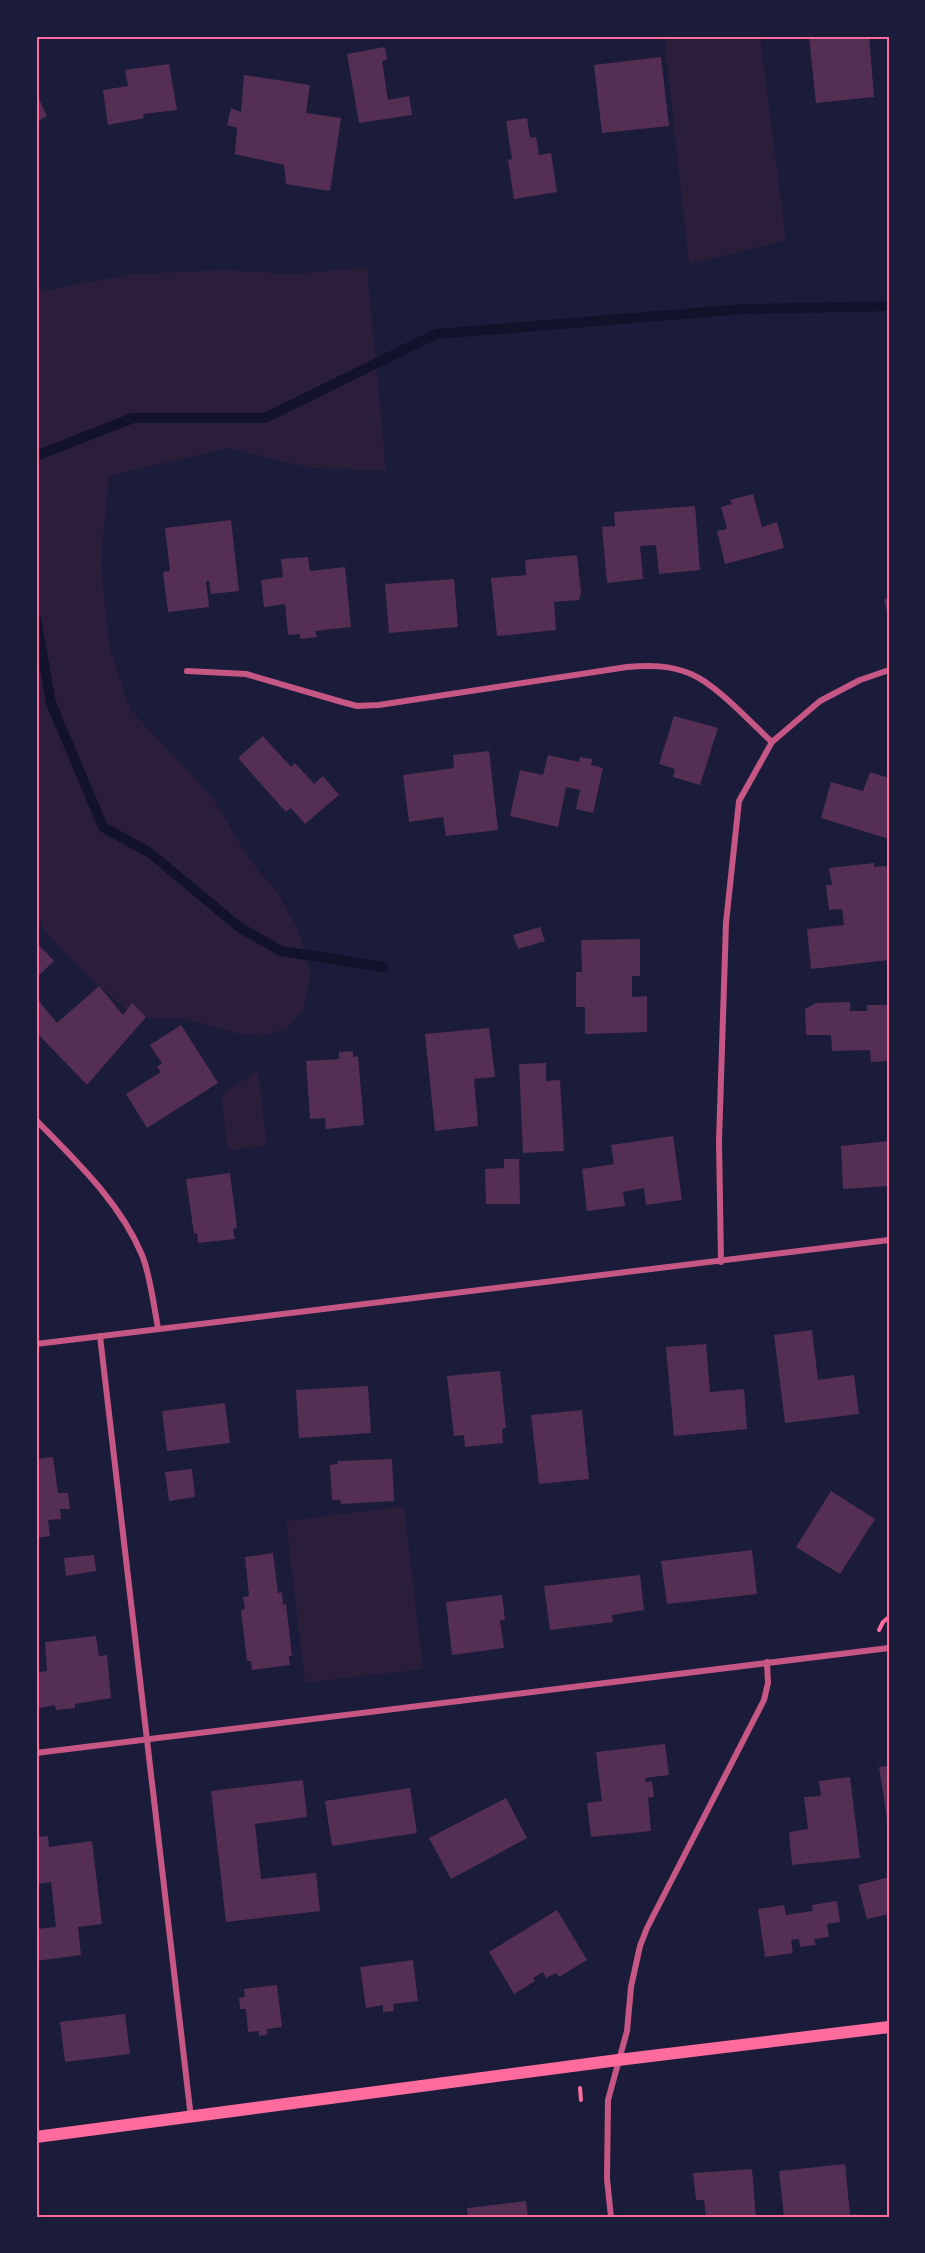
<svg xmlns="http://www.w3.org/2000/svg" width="925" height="2253" font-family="'Libre Baskerville',serif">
<rect width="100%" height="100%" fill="#1b1b3a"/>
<g fill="#2a1e3b">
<polygon points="664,36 760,36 786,240 689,264"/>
<polygon points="367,267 386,470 312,468 228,448 109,476 101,561 109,646 130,709 213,798 250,860 277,892 299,932 310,974 304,1008 288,1028 262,1036 239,1034 183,1018 152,1019 124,1008 82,970 44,930 36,916 36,298 42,291 134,274 225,270 295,274"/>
<polygon points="258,1070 267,1146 228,1150 221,1096"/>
<polygon points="404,1506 423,1669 305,1683 286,1521"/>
</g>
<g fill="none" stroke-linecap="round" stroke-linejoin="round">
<g stroke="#12122b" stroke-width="10">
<polyline points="36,456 133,418 265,418 436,334 744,309 889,306"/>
<polyline points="36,618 51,703 103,827 150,853 239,927 281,951 383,967"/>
</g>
</g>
<g fill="#542f53">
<polygon points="809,36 869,36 874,97 816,103"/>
<polygon points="385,47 387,60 382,61 388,100 409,96 412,115 359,123 347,54"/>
<polygon points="661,57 669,126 602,133 594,65"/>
<polygon points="169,64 177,110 143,114 144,118 108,125 103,90 128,86 125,70"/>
<polygon points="244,75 310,85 306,113 341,118 330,191 286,184 284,165 235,154 237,128 227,125 231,108 241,112"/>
<polygon points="36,93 47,116 36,122"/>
<polygon points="527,118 530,138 536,137 539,155 551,153 557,192 514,199 508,160 512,159 506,121"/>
<polygon points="753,494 762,527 777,522 784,548 725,564 717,531 727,529 721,507 732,504 730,500"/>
<polygon points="695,506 700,570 659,574 656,545 640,546 643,579 607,583 602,527 615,526 614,512"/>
<polygon points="231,520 239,591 211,594 209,581 206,581 209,607 168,612 163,572 170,571 165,528"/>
<polygon points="577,555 581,593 579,600 554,602 556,630 497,636 491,578 526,575 525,560"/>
<polygon points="308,557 310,571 345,567 351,627 315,631 317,637 300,639 300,634 288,635 285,604 264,607 261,580 283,577 281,559"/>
<polygon points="454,579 458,627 389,633 385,584"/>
<polygon points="889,598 889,617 888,617 884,599"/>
<polygon points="674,716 718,728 700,785 673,777 675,769 659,764"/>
<polygon points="263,736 291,767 295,763 314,784 323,776 339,795 305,824 291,808 286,812 238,758"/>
<polygon points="489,751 498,830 446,836 443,817 409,822 403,775 454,768 453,755"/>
<polygon points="548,755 579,762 580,757 592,759 591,765 603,768 593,813 576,809 580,790 566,787 558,827 510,816 520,770 543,775"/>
<polygon points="870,772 889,778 889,839 821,818 831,782 863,791"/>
<polygon points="874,863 874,867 886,866 889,874 887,882 889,960 811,969 807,929 844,925 842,909 829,910 826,885 832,885 829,868"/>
<polygon points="540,927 545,941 518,949 513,935"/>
<polygon points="640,939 640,976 632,976 632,997 647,996 647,1032 585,1034 585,1007 576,1007 576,972 582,972 581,940"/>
<polygon points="36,942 54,961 36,978"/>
<polygon points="99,986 123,1015 132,1003 146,1017 87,1085 36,1032 36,1005 39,1001 57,1023"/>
<polygon points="850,1002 850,1011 867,1011 867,1005 887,1005 889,1020 889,1061 871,1062 870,1050 832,1051 831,1035 806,1035 805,1009 816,1003"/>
<polygon points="181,1025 218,1083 147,1128 126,1094 161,1072 157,1067 162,1063 150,1045"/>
<polygon points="489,1028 495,1077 474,1079 478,1126 435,1131 425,1034"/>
<polygon points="353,1051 353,1057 358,1056 364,1125 326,1129 325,1118 310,1119 306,1061 339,1059 339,1052"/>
<polygon points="546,1063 546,1081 560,1080 564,1151 523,1153 519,1064"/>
<polygon points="673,1136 682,1200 646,1205 644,1188 623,1192 625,1206 587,1211 582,1169 614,1164 611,1145"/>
<polygon points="889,1141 889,1186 843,1189 841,1146"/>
<polygon points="504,1159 519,1159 520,1204 486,1204 485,1169 504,1168"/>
<polygon points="230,1173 237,1228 233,1229 235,1239 198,1243 197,1233 194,1234 186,1179"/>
<polygon points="812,1330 818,1380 854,1375 859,1414 785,1423 774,1335"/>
<polygon points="706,1344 710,1392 744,1389 747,1429 674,1436 666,1347"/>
<polygon points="500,1371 506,1428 502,1429 503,1443 465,1447 464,1435 454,1436 447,1376"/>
<polygon points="368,1386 371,1433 299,1438 296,1390"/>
<polygon points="225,1403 230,1443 167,1451 162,1411"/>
<polygon points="582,1410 589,1479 539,1484 531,1415"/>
<polygon points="53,1457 58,1493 68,1493 70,1509 60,1509 61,1519 48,1520 50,1536 36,1538 36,1459"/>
<polygon points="392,1459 394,1501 341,1504 340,1500 332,1500 330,1465 338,1464 337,1461"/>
<polygon points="192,1469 195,1497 169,1501 165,1472"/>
<polygon points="831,1491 875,1519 840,1574 796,1547"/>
<polygon points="752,1550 757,1594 667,1604 661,1561"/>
<polygon points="273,1553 278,1593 282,1592 283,1605 286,1604 292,1656 289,1656 290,1665 252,1670 251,1661 247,1661 241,1610 245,1609 243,1597 249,1596 245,1557"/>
<polygon points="94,1555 96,1571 66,1576 64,1558"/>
<polygon points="640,1575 644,1610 612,1615 613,1622 550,1630 544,1586"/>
<polygon points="502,1595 505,1620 500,1620 504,1648 452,1655 446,1602"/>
<polygon points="96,1636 99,1656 107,1655 111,1698 75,1704 75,1708 56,1710 55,1705 36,1709 36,1673 47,1671 45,1642"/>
<polygon points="665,1744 669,1775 645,1778 646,1782 652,1781 654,1797 648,1798 651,1831 591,1837 587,1803 602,1801 596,1752"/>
<polygon points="889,1766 889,1825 888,1825 879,1767"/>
<polygon points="850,1777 860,1858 792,1865 789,1832 808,1829 804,1797 821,1796 819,1781"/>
<polygon points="303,1780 307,1817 255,1824 261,1879 316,1873 320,1911 226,1922 211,1791"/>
<polygon points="410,1788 417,1833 332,1846 325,1801"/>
<polygon points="506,1798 527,1838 451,1879 429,1838"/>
<polygon points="48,1836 49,1847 92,1841 102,1924 78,1927 81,1955 36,1961 36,1929 56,1927 51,1882 36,1884 36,1837"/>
<polygon points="889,1877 889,1914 867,1919 858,1885"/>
<polygon points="837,1901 840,1922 827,1924 829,1937 814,1939 816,1945 800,1947 799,1939 791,1940 793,1953 765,1957 758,1909 784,1905 786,1915 813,1911 812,1905"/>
<polygon points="557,1910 587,1960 559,1977 556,1973 546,1978 543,1972 533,1978 535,1981 514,1994 489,1952"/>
<polygon points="413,1960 418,2001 393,2004 394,2011 383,2012 383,2005 366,2008 360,1967"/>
<polygon points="277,1985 282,2027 267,2029 267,2035 259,2036 259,2031 248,2032 246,2009 240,2009 239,1998 245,1997 244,1989"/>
<polygon points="125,2014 130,2054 65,2062 60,2022"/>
<polygon points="845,2164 850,2215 857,2214 857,2217 784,2217 779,2171"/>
<polygon points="752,2169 756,2217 706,2217 704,2200 696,2200 693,2173"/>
<polygon points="526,2201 528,2217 468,2217 467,2208"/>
</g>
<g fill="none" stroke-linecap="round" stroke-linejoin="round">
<g stroke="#ff6b9d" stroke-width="4">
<polyline points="879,1630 883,1622 889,1617"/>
<polyline points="580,2088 581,2100"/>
</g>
<g stroke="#c65784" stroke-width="6">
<path d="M 187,671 L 246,674 L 342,702 L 357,706 L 379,705 L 627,667 C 649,665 670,665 691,674 C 717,685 751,723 772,742"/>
<path d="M 36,1120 C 75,1160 120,1202 142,1255 C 150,1274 154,1307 158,1328"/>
<polyline points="721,1262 719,1141 726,923 739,801 772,742 820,701 860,680 889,670"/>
<polyline points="100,1336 191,2118"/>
<polyline points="36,1344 889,1240"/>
<polyline points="36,1753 889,1648"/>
<polyline points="611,2217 607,2179 608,2100 627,2031 631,1987 640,1946 647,1928 764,1700 768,1683 767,1662"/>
</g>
<polyline stroke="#ff6b9d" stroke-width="12" points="36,2137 618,2060 889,2027"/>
</g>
<rect width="925" height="2253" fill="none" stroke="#1b1b3a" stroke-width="75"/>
<rect x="38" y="38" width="850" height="2178" fill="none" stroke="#ff6b9d" stroke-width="2"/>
</svg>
